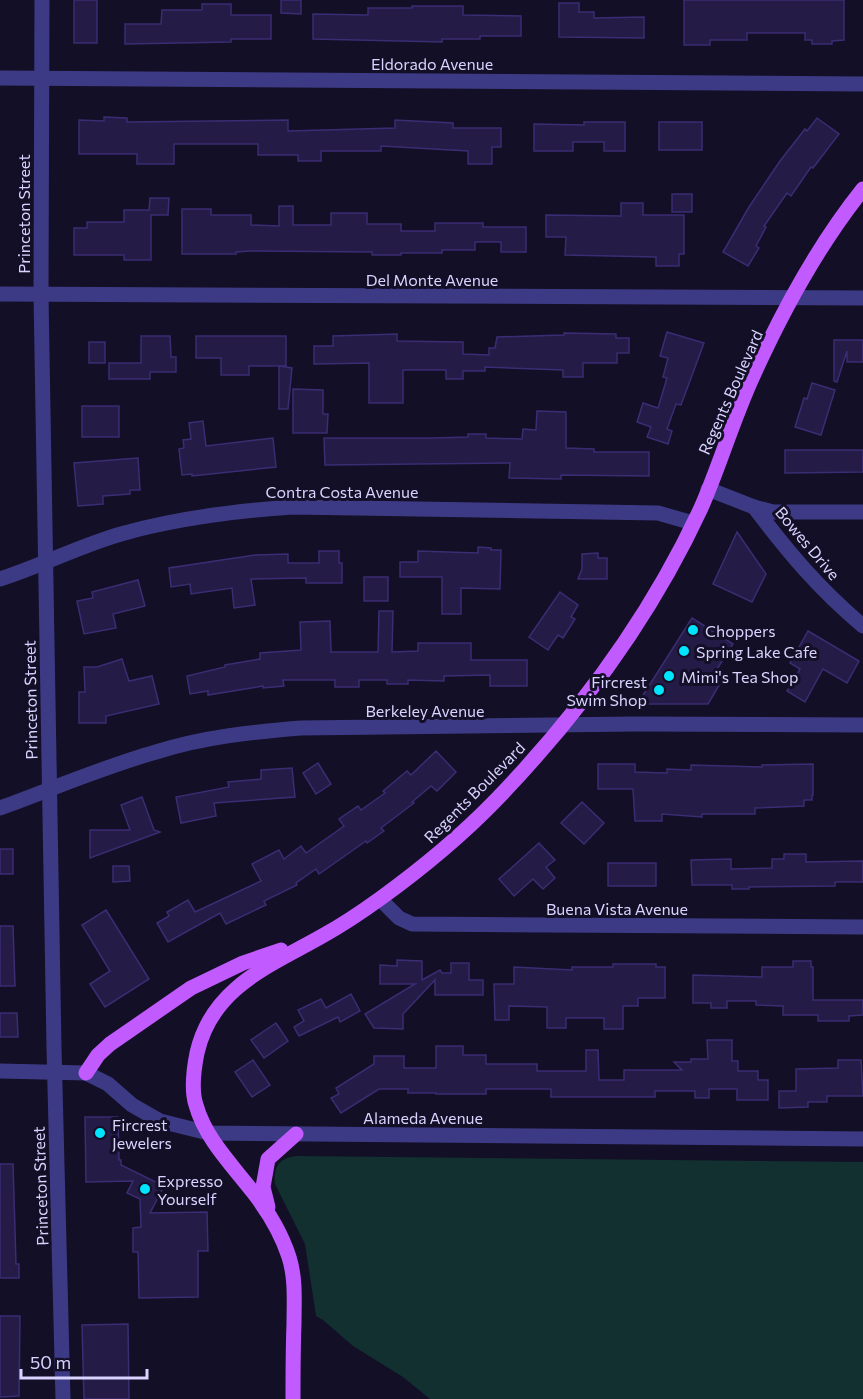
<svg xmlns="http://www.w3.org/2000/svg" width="863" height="1399" font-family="Commissioner,sans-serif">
<rect width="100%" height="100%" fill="#130f26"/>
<path fill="#12302f" d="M 296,1156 L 863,1162 L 863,1399 L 430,1399 L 403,1377 L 353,1346 L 323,1320 L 316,1316 L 305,1244 L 275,1184 C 273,1167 279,1158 296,1156 Z"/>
<g fill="#241b47" stroke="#3b2d73" stroke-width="1.5">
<rect x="74" y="0" width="23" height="43"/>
<polygon points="281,0 301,0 301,14 281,13"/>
<polygon points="684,0 844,0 844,40 832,41 832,44 812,44 812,40 805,40 805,33 747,33 747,40 710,40 710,45 684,45"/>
<polygon points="559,3 579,3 579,12 594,12 594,18 644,17 644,38 559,37"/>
<polygon points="202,4 231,4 231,15 271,15 271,39 231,39 231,42 125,44 125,24 161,24 162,10 202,10"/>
<polygon points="412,6 463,6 463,15 521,16 521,36 480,36 480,39 442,39 442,42 313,39 313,14 368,15 368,8 412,8"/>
<polygon points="104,117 127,118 127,122 288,120 288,131 395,128 395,120 453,123 453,128 501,128 501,147 492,147 492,164 468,164 468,151 381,146 381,151 321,151 321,161 298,161 298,155 258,155 258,144 174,144 174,164 137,164 137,154 79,154 79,120 104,121"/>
<polygon points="817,118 839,134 813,168 811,167 791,196 787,193 764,226 766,227 756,246 759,248 748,266 723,252 749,207 780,161 805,129 807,131"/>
<polygon points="584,122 625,122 625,151 604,151 604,142 573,142 573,151 534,151 534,124 584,125"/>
<rect x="659" y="122" width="43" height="28"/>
<rect x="672" y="194" width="20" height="18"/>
<polygon points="150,198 169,198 168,215 151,215 151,260 124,260 124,255 74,255 74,228 87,228 87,222 124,222 124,210 149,210"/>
<polygon points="621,203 643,203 643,215 684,215 684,254 679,254 679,266 656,266 656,257 565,255 566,237 546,237 546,215 621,216"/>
<polygon points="279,206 293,206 293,225 331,225 331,213 367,213 367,224 401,224 401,231 435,231 435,223 483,223 483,227 526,227 526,252 501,252 501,242 475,242 475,250 442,250 442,253 401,253 401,255 372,255 372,252 251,251 236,252 236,254 182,254 182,209 211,209 211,215 251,215 251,225 279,226"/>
<polygon points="667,332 704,343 681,405 676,404 667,429 672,431 668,444 647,437 651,427 637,422 643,403 658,408 667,378 663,377 668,358 660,356"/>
<polygon points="564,333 616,334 616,338 629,338 629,353 617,353 617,363 583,363 583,377 563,377 563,370 485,367 485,371 463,371 463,379 446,379 446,370 403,370 403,403 369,403 369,363 314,364 314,346 333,346 333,336 397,334 397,341 463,342 463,354 489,355 489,348 495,348 497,337 564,335"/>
<polygon points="141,336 170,336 171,357 176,357 176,372 150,372 150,379 109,379 109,363 141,363"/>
<polygon points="196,336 286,336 286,366 249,366 249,375 221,375 221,358 196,358"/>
<polygon points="834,340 863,340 863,362 847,362 847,351 837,382 834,381"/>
<rect x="89" y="342" width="16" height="21"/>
<polygon points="279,366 292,368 288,409 279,409"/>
<polygon points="812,383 835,390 821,435 795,427 804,398 807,399"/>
<polygon points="293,389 323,390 323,414 328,414 327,433 293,433"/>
<rect x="82" y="406" width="37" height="31"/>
<polygon points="537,411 566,412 566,448 594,449 594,452 649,452 649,476 561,475 561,479 509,478 510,463 325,465 324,438 433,438 468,437 468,434 486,434 486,438 522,439 523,429 536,430"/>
<polygon points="203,421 206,446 273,438 276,467 192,476 192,474 182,475 179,449 184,448 183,440 191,439 189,423"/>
<polygon points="785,450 863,450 863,472 785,473"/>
<polygon points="138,458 140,490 130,490 130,494 103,496 103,504 78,506 74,463"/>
<polygon points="737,532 766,574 752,602 713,584"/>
<polygon points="478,547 491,548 491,550 501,550 500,589 461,588 461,614 442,614 442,577 400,577 400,562 418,562 418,551 478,553"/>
<polygon points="319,551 339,551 339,563 342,563 342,583 306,583 306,578 251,579 255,605 234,608 232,588 191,594 190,584 171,587 169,568 255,555 288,554 288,563 319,563"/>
<polygon points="598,553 598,558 607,558 607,579 578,579 582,569 582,554"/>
<rect x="364" y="577" width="24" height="24"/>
<polygon points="138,580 145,606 113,614 116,628 84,634 77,601 93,598 92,592"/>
<polygon points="560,592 578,605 571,617 575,619 563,638 558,635 548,650 529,637"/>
<polygon points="379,611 393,611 392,652 418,651 418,643 471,643 471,660 527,660 527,686 490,686 490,675 444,676 444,681 408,680 408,684 387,684 387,680 359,680 359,687 335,687 335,680 283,680 284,686 263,688 263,686 208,695 208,691 190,694 187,676 225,667 225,665 260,659 260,653 301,650 300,622 330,621 331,652 378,652"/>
<polygon points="692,618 733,644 712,677 721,682 708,704 649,704 640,700"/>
<polygon points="808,631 859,661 847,683 823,669 805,702 787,691 800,669 790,663"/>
<polygon points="122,659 129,681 152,676 159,704 106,716 106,723 79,723 79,692 85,692 84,667 97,667"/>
<polygon points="436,751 456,772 437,791 431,786 412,802 414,803 381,828 384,831 367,843 366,841 319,874 316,869 296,883 297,885 264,901 266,905 226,924 220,913 168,942 157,923 169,916 167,912 188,900 195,912 261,881 252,864 279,850 284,859 301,846 306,853 344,826 339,819 358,806 361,810 385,793 383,791 407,771 411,775"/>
<polygon points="318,763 331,784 316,794 303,773"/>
<polygon points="598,764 635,764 635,772 667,773 667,769 691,770 691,765 762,767 762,765 813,764 813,795 812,795 812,800 804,800 804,806 755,808 755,814 702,814 702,817 662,814 662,821 635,821 633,789 598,789"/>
<polygon points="292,768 295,797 214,803 216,816 181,823 176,797 229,787 228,782 261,779 261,770"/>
<polygon points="142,797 154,830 160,832 90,858 90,830 130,830 121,805"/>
<polygon points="582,802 604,823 584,844 561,823"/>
<polygon points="539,843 555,860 546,867 555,878 543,889 533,879 514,896 499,879"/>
<rect x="0" y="849" width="13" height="25"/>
<polygon points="784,854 806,854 806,862 863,861 863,882 835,882 835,886 749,887 749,889 732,889 732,885 692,885 691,860 731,859 731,869 772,868 772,859 784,859"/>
<rect x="608" y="863" width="48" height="23"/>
<polygon points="113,866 129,866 130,881 113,882"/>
<polygon points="106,910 149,979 105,1007 90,984 110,971 82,925"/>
<polygon points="0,926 13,926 15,986 0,986"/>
<polygon points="397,960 422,961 422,980 440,970 442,973 451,973 451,963 469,963 469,980 483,980 483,995 435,995 435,980 403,1014 403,1029 374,1028 365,1014 415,984 380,984 380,965 397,966"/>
<polygon points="793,961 811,961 811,967 813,967 813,1000 863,1000 863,1015 849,1016 849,1021 818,1021 818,1015 783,1015 783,1006 756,1005 756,1001 727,1001 727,1008 711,1008 711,1003 693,1003 693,975 762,977 762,967 793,967"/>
<polygon points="613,964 656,964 656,967 665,967 665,998 638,998 638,1006 623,1006 623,1029 604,1029 604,1018 566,1018 566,1028 547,1028 547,1007 509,1006 509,1020 495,1020 494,984 514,984 514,967 572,970 572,967 613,967"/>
<polygon points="351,994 360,1011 340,1022 338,1017 299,1036 294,1027 304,1021 298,1010 321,999 326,1008"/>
<polygon points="0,1013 17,1013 18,1037 0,1037"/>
<polygon points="276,1023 288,1041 264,1058 251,1040"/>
<polygon points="707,1040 732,1040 732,1061 738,1061 738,1071 758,1071 758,1080 768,1080 768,1100 737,1100 737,1089 709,1089 709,1098 695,1098 695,1091 655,1091 655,1097 551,1097 551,1089 486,1089 486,1094 436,1094 436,1093 408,1093 408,1089 379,1089 341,1113 331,1098 339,1094 336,1088 374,1064 374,1056 404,1056 404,1068 436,1068 436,1046 463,1046 463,1055 486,1055 486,1064 537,1064 537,1071 586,1071 586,1050 598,1050 599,1080 624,1080 624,1070 682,1070 674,1062 691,1062 691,1059 708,1059"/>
<polygon points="253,1060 270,1085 252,1097 235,1072"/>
<polygon points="838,1060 861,1060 863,1096 827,1096 827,1102 808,1102 808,1107 779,1108 779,1091 796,1091 796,1069 838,1068"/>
<polygon points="85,1117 118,1117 119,1160 121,1160 121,1165 164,1186 150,1213 207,1212 208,1251 198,1251 198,1297 139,1298 138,1252 133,1252 133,1228 141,1227 140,1199 127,1193 133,1181 86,1182"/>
<polygon points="0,1164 13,1164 16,1264 19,1264 19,1278 0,1278"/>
<polygon points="0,1316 20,1316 19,1396 0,1397"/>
<polygon points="128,1324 129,1399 84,1399 82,1325"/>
</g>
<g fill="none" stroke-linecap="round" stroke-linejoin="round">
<g stroke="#3d3a85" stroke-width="15">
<polyline points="42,0 41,295 54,1048 63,1399"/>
<polyline points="0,78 863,84"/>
<polyline points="0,294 863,298"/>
<polyline points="708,489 754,507 773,512 863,512"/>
<path d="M 754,507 C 789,553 818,588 863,626"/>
<path d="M 0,579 C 41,566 79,546 121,534 C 177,518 235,511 293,507 L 658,513 L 693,523"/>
<path d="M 0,808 C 52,789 103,767 156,752 C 203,737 252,732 301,728 L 635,724 L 863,725"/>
<polyline points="380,899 399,918 412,924 863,927"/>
<polyline points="0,1071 86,1073 108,1084 132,1105 160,1121 208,1133 863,1139"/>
</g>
<g stroke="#c25bff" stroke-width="15">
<polyline points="86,1073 98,1055 110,1044 191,988 243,963 281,950"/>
<polyline points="268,1207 263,1187 268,1159 296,1134"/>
<path d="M 293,1399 C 293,1374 293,1349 294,1324 C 294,1302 296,1279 289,1257 C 282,1235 267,1210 253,1192 C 232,1165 205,1138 196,1105 C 191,1090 194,1068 197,1053 C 212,986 272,965 324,935 C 344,924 363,911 381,898 C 421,869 460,837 495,801 C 578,715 650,618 701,508 C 720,465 733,419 753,376 C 782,312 819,244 863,189"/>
</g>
</g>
<g fill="#00e5ff" stroke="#130f26" stroke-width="2">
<circle cx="693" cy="630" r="6"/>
<circle cx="684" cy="651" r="6"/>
<circle cx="669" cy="676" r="6"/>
<circle cx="659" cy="690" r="6"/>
<circle cx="100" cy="1133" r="6"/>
<circle cx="145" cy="1189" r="6"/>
</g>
<g text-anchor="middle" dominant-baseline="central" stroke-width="6" stroke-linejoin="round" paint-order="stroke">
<g font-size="16" fill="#d9d4ff" stroke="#130f26">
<text x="432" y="63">Eldorado Avenue</text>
<text transform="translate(23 214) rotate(-90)">Princeton Street</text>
<text x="432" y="279">Del Monte Avenue</text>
<text transform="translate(730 392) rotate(-66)">Regents Boulevard</text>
<text x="342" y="491">Contra Costa Avenue</text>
<text transform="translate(808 543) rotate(50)">Bowes Drive</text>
<text transform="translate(30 700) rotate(-91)">Princeton Street</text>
<text x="425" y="710">Berkeley Avenue</text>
<text transform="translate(474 792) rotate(-45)">Regents Boulevard</text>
<text x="617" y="908">Buena Vista Avenue</text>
<text x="423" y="1117">Alameda Avenue</text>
<text transform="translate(40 1186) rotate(-92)">Princeton Street</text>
</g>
<g font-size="16" fill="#d9d4ff" stroke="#130f26" text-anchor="start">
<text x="705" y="630">Choppers</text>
<text x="696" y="651">Spring Lake Cafe</text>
<text x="681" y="676">Mimi's Tea Shop</text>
<text x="647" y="681" text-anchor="end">Fircrest<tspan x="647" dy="18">Swim Shop</tspan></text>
<text x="112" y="1124">Fircrest<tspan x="112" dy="18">Jewelers</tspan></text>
<text x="157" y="1180">Expresso<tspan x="157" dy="18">Yourself</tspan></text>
</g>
</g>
<path d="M21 1369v9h126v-9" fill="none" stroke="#d9d4ff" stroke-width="3"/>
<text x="30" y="1369" font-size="18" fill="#d9d4ff" stroke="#130f26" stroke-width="4.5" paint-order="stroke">50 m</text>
</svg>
